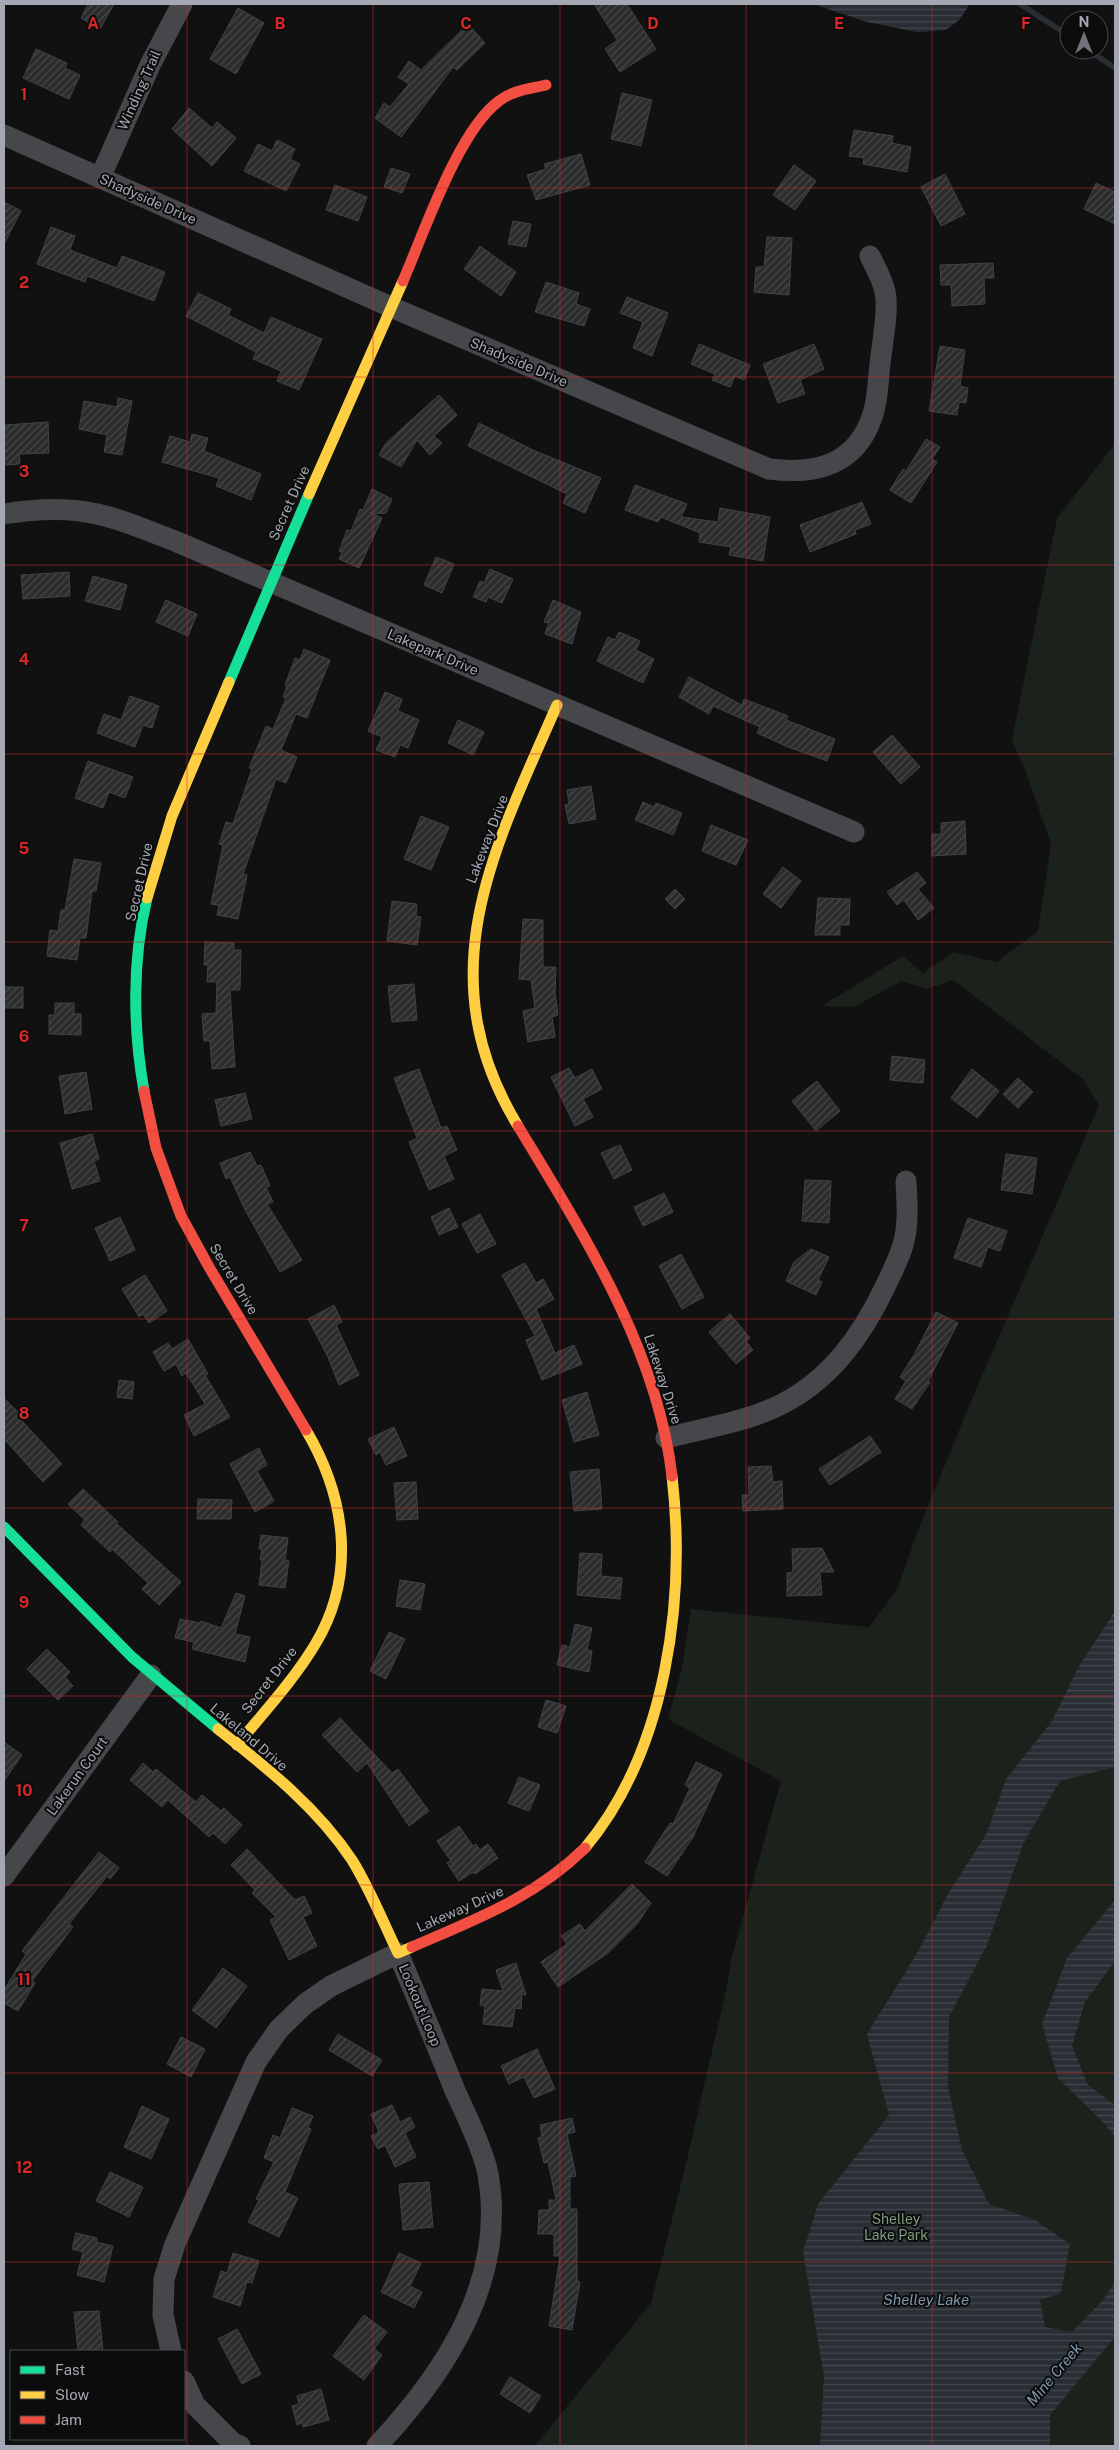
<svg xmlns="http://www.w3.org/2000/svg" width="1119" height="2450" font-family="'Public Sans',sans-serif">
<defs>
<pattern id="water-rules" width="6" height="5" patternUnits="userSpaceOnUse" patternTransform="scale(1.25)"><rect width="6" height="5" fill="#282e34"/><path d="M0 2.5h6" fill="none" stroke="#44494f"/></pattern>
<pattern id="building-hatch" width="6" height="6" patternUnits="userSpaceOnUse" patternTransform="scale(1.25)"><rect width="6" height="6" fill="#2c2c2d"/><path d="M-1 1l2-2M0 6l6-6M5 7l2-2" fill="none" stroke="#474849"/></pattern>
</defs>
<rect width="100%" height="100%" fill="#111112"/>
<polygon fill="#1b221c" points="1115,444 1115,2446 535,2446 651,2303 686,2164 725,1995 732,1956 781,1781 668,1719 682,1668 691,1609 869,1627 897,1590 916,1536 967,1411 1099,1105 1083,1079 953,980 926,989 901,981 854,1007 822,1006 903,956 923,973 953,952 997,962 1038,931 1051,844 1026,772 1012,740 1057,518"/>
<g fill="url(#water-rules)">
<polygon points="813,4 970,4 959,20 946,30 917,32 867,22"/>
<polygon points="1115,1611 1115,1767 1060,1781 1024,1842 987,1945 949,2017 948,2087 962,2150 989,2204 1035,2220 1070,2244 1061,2293 1040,2300 1045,2327 1072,2332 1103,2300 1115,2282 1115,2337 1050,2415 1050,2446 820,2446 824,2376 803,2252 818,2204 889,2115 867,2034 919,1950 948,1894 987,1833 1006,1779 1052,1721 1078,1668"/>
<polygon points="1115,1900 1115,1961 1085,2002 1072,2046 1088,2085 1115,2105 1115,2137 1101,2120 1058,2078 1042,2024 1067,1958"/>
</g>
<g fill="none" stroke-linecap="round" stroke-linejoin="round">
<g stroke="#282e34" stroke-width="5.5">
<polyline points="1020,4 1069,36"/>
<polyline points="1088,50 1115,68"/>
</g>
</g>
<g fill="url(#building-hatch)" stroke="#414245">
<polygon points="88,4 114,4 100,29 81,18"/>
<polygon points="594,4 627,4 656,49 620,72 605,49 617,40"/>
<polygon points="238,8 264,23 236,74 210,59"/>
<polygon points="468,24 485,43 457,70 453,67 401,137 375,118 384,103 390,107 409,84 398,77 409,61 421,70"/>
<polygon points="36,49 67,63 65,68 80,75 69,99 23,78"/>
<polygon points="622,93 652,100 641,146 611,139"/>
<polygon points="189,108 212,128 217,122 236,138 212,166 172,129"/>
<polygon points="854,130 893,136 892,143 911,147 907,172 863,164 864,158 849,156"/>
<polygon points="277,140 295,149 290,159 300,164 286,191 244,171 258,144 272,151"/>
<polygon points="581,154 590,185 536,200 527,175 546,169 544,164"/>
<polygon points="794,165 816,181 795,210 773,195"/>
<polygon points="391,168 410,174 402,193 384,187"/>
<polygon points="945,174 965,214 941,226 921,187"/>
<polygon points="1096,183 1115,192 1115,224 1084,209"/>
<polygon points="335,185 367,197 358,221 326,210"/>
<polygon points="4,202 21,211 4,244"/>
<polygon points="513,221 531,224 526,247 508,244"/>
<polygon points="51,227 75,236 70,250 117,268 122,256 165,272 154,301 87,276 85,282 37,264"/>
<polygon points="767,237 792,238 789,295 754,292 756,267 764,267"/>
<polygon points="480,246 516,272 501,296 464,269"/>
<polygon points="993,263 994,278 984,278 985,304 952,306 951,285 941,285 940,265"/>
<polygon points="546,282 579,293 576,304 590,309 584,326 535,312"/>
<polygon points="198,293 231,309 228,315 264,333 271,317 322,339 299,390 277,381 281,371 253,359 256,352 186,316"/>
<polygon points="627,297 668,313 652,356 633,348 643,322 620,313"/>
<polygon points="699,344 750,365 744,380 735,376 730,387 712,380 715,374 691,364"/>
<polygon points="814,344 824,369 800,380 805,394 778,403 763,364"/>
<polygon points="940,346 965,350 960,386 968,388 966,403 959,402 957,415 929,411"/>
<polygon points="439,395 457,415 434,436 442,443 430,455 417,440 401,467 379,455 386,443"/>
<polygon points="118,398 132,401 122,455 104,452 107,435 79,429 84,401 117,407"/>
<polygon points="48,422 49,453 19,454 20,464 4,465 4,425"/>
<polygon points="479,423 533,450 601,478 585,513 563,503 567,494 468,446"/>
<polygon points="192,434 208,438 204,451 261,474 251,500 216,486 219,478 162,462 170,436 190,442"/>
<polygon points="926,439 940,447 932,459 937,462 911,503 890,490 903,469 906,471"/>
<polygon points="635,485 687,504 681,517 718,522 720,508 770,517 763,561 729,555 731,547 699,542 700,533 661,517 658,522 625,510"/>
<polygon points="372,489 392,499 386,513 373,514 382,518 359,568 339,559 342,552 339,551 347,530 351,531 360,509 363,510"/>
<polygon points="862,502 871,524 855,530 856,534 810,552 800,525"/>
<polygon points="436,557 454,564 442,593 424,585"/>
<polygon points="490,569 513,579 502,603 488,597 486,602 473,597 480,581 484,583"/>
<polygon points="69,572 70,596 23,599 21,575"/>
<polygon points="93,576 127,585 120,610 85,601"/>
<polygon points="166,600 197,614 188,636 156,622"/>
<polygon points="553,600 581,612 572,644 545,634 549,623 544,622"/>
<polygon points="619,632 640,641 636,650 654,659 643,683 597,661 608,637 615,640"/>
<polygon points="304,649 330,660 307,718 296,714 281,750 297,757 286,783 276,779 243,874 247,875 238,919 217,915 219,905 211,904 223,845 219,844 226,822 233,824 252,769 249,768 266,726 273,729 286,698 283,697 287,686 285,685 295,658 300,660"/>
<polygon points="689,677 742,705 744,699 788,716 786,720 835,739 827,761 788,747 757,733 760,727 713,706 709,714 679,697"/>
<polygon points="385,692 402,699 398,711 419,720 408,748 400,745 395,757 376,750 382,737 368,731"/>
<polygon points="130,696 159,706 152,728 143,725 135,747 97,733 104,714 121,720"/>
<polygon points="458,720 484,732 473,755 448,743"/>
<polygon points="892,735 920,767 901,784 873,752"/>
<polygon points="88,761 133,777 125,798 109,792 103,808 75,798"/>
<polygon points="591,786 596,819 569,824 565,805 569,804 567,790"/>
<polygon points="643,802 654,807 656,803 682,813 673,835 635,820"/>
<polygon points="421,816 449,827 431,870 404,859"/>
<polygon points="965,821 966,854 932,856 932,834 941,834 941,823"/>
<polygon points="711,825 748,840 736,865 702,851"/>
<polygon points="74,859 101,863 96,891 92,891 86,938 80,938 77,960 47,956 50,930 58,931 61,910 65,910"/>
<polygon points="783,867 801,881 781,908 763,894"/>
<polygon points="917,872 926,883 918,889 934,908 918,920 904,900 897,905 887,892"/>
<polygon points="675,889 685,899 675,909 665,899"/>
<polygon points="818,898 850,899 849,925 840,925 840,935 815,935"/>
<polygon points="392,901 417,904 416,916 421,917 417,945 387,941"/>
<polygon points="523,919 543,920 543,967 556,967 555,992 558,1015 552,1017 555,1037 528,1042 523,1011 535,1008 531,980 519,979"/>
<polygon points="205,942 234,943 234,950 241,950 240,990 230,990 235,1067 212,1069 210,1041 204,1041 202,1014 216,1013 217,982 207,982 208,965 204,965"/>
<polygon points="414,984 417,1020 392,1022 388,986"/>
<rect x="4" y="987" width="19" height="21"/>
<polygon points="55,1003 74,1003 74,1014 81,1014 81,1035 49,1034 49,1015 55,1015"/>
<polygon points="892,1056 925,1060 923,1083 890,1080"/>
<polygon points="569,1068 575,1078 592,1069 602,1089 583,1099 593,1117 575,1126 551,1077"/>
<polygon points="419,1069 441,1128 447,1126 457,1150 444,1156 454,1179 429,1190 409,1142 417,1138 394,1078"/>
<polygon points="972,1069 999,1091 977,1118 951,1098"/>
<polygon points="86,1072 92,1109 65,1114 59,1076"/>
<polygon points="1018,1078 1033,1092 1018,1108 1003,1094"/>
<polygon points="817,1081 840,1111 816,1131 792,1101"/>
<polygon points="245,1093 252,1119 221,1126 215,1100"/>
<polygon points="92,1134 99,1159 94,1161 100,1181 72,1189 60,1143"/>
<polygon points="620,1145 632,1170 614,1179 601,1153"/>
<polygon points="250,1152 257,1166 261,1165 270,1186 266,1187 273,1202 267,1204 302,1260 280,1272 245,1210 230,1177 226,1179 220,1163"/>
<polygon points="1006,1154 1037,1158 1032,1194 1001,1190"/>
<polygon points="805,1180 831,1181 829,1223 802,1221"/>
<polygon points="664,1193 673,1212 643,1226 634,1207"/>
<polygon points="449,1208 458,1227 439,1235 431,1217"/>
<polygon points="480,1214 496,1244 477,1253 462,1224"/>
<polygon points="120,1217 135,1250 110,1261 95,1228"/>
<polygon points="968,1218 1007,1231 1000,1251 988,1247 981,1267 954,1258"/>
<polygon points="811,1249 829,1257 818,1280 822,1282 816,1295 786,1281 794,1262"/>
<polygon points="681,1254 704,1297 682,1309 659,1266"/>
<polygon points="525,1263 536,1283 543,1279 554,1299 536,1309 555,1353 574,1345 582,1364 542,1380 526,1340 535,1336 502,1275"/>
<polygon points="145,1275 167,1311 149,1323 143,1314 139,1317 122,1289"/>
<polygon points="334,1305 342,1322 336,1325 359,1375 339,1385 328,1357 308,1319"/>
<polygon points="936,1312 958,1323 928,1381 930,1382 912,1409 895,1399 906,1381 900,1377 914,1355"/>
<polygon points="730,1314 750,1338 746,1341 753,1350 736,1364 709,1332"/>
<polygon points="188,1339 208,1374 205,1375 230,1417 194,1436 184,1415 205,1404 186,1373 182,1376 176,1364 164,1371 153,1352 168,1343 172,1349"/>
<polygon points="119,1380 134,1382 132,1399 117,1397"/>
<polygon points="587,1392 599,1435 574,1442 562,1400"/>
<polygon points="4,1398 25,1419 22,1421 62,1464 43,1482 4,1439"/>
<polygon points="394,1427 407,1456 386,1465 380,1452 376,1455 368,1439"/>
<polygon points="870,1436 881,1452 830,1485 819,1469"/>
<polygon points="259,1448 267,1465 257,1471 274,1501 255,1512 230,1464"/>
<polygon points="771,1466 773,1482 782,1481 783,1509 743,1511 742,1495 749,1495 748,1467"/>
<polygon points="599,1469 602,1509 574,1511 570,1472"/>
<polygon points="416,1482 418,1519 397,1520 394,1483"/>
<polygon points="83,1489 118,1522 117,1524 181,1582 159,1605 142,1589 148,1583 112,1549 110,1552 81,1525 85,1520 68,1504"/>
<polygon points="198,1499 232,1500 231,1519 197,1519"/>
<polygon points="261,1535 288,1538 285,1560 289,1561 285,1588 259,1585 262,1560 260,1559 262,1549 259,1549"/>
<polygon points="822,1548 834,1572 820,1572 822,1595 787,1596 787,1573 793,1572 792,1549"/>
<polygon points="580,1553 602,1554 601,1576 622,1578 620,1599 577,1595"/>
<polygon points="400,1580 425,1584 420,1610 396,1606"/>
<polygon points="236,1593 245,1596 235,1634 250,1637 245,1662 192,1649 194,1642 175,1638 180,1619 200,1623 201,1621 221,1628"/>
<polygon points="575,1624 592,1628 587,1650 592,1651 589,1672 557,1665 562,1645 570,1647"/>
<polygon points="389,1632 405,1639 386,1679 370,1671"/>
<polygon points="47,1649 70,1672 65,1677 73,1686 58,1700 27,1669"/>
<polygon points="546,1700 566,1706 557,1733 538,1727"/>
<polygon points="340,1718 392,1773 398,1769 429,1811 409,1826 367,1763 357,1772 322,1735"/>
<polygon points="4,1742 22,1755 4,1781"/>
<polygon points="696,1762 722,1774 693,1837 667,1876 645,1862 670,1823 673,1824 690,1788 685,1785"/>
<polygon points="143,1763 153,1772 156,1769 196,1802 202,1795 221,1811 224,1808 242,1825 225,1844 213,1833 209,1837 168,1800 162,1807 130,1780"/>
<polygon points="519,1777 540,1785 529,1811 508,1803"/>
<polygon points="459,1826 473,1846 476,1844 480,1850 488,1844 498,1858 475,1874 473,1872 459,1881 447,1863 451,1861 437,1841"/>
<polygon points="247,1849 295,1900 304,1896 312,1913 303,1917 317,1946 289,1960 270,1920 276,1917 252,1893 255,1890 231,1865"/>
<polygon points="99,1852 119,1868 110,1879 107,1876 69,1924 73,1927 32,1981 35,1983 18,2011 4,2003 4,1990 26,1954 22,1951"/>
<polygon points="632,1884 651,1903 637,1924 608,1953 558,1987 541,1962 567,1944 561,1936 580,1924 585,1931"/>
<polygon points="516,1963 526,1995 522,1994 521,2009 515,2008 512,2027 483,2024 485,2006 480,2005 482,1989 503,1991 496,1970"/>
<polygon points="223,1968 247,1986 216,2028 192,2010"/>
<polygon points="338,2034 382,2060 372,2076 329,2050"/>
<polygon points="181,2037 205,2049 191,2077 167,2064"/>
<polygon points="537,2049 555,2089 534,2098 524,2077 509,2084 501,2066"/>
<polygon points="392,2105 400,2122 410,2117 415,2127 405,2133 416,2157 395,2167 385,2145 378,2149 371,2136 379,2132 371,2114"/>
<polygon points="142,2106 169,2119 151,2159 124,2147"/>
<polygon points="292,2108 313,2116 308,2128 311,2129 285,2192 298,2198 279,2237 248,2222 259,2200 256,2199 274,2162 264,2158 273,2135 280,2138"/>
<polygon points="572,2118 575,2132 567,2134 576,2176 570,2177 570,2209 577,2209 577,2281 580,2282 572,2330 549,2326 560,2256 554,2256 554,2234 538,2234 539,2210 549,2210 549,2200 556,2200 548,2162 544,2163 538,2138 542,2137 540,2125"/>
<polygon points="110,2172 143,2187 129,2217 96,2201"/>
<polygon points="429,2182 433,2227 403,2230 399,2184"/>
<polygon points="76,2233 97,2238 96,2242 113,2246 104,2282 77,2275 83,2252 72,2249"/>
<polygon points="233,2253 259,2261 252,2283 247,2282 240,2306 213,2297 221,2271 227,2273"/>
<polygon points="399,2253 421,2263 410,2286 422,2292 414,2308 381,2292"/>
<polygon points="99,2311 103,2351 78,2351 74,2312"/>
<polygon points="364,2315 387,2332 374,2349 382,2355 364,2380 333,2356"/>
<polygon points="237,2329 261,2374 242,2384 218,2339"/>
<polygon points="510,2377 541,2396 530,2413 500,2394"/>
<polygon points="321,2389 329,2420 303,2427 302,2423 297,2425 292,2406 299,2404 297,2396"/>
</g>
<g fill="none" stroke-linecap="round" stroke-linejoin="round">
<g stroke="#46474a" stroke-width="21">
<path d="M 4,135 L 391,307 L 769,469 C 816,475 857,465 873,414 C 878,398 878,381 880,364 C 882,345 889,309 885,292 C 883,280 875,267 870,256"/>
<polyline points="100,178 151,63 182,4"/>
<path d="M 4,514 C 28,510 56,508 80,511 C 113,515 145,530 175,541 L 854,832"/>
<path d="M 666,1438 C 704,1428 747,1422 782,1404 C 831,1379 862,1335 885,1287 C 891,1274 899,1259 903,1245 C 909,1224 907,1202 906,1181"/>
<polyline points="4,1876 151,1675"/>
<path d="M 171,2351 L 163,2315 L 164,2279 L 175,2244 L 256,2062 L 279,2029 L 305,2004 L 331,1986 L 398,1953 C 418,2000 437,2046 456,2093 C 466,2114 484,2152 488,2174 C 507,2280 446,2372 377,2446"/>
<polyline points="184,2381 195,2405 233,2443 240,2446"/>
</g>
<g stroke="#16e098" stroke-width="11">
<polyline points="229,682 309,494"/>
<path d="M 144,1091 C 133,1029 132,960 147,898"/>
<polyline points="4,1527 132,1657 218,1729"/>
</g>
<g stroke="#ffcf43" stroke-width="11">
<polyline points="309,494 403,281"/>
<polyline points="147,898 172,816 229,682"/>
<path d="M 518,1126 C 426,975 494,849 557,705"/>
<path d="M 218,1729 C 267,1768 317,1807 352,1860 C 370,1889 383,1922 398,1953 L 412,1947"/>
<path d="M 237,1745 C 264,1712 294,1680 316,1643 C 357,1574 345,1496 306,1430"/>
<path d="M 585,1848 C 667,1750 686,1599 672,1476"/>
</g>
<g stroke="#f24e42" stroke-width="11">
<path d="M 403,281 C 424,233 458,131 499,101 C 513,90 530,89 546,85"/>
<polyline points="144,1091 156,1148 181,1216 209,1267 306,1430"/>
<path d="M 518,1126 C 583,1234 657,1348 672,1476"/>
<path d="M 412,1947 C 476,1919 534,1898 585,1848"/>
</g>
</g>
<path fill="none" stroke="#d62828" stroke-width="1" stroke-opacity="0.55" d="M 187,4 L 187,2446M 373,4 L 373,2446M 560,4 L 560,2446M 746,4 L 746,2446M 932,4 L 932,2446M 4,188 L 1115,188M 4,377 L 1115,377M 4,565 L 1115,565M 4,754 L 1115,754M 4,942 L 1115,942M 4,1131 L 1115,1131M 4,1319 L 1115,1319M 4,1508 L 1115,1508M 4,1696 L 1115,1696M 4,1885 L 1115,1885M 4,2073 L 1115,2073M 4,2262 L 1115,2262"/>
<g text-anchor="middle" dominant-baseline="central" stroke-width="4" stroke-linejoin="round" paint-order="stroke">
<g font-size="14" fill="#a3a8b2" stroke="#0c0c0d">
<text transform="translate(139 90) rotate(-66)">Winding Trail</text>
<text transform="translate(148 199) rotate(24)">Shadyside Drive</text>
<text transform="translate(519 362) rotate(23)">Shadyside Drive</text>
<text transform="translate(289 503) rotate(-66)">Secret Drive</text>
<text transform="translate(433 652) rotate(23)">Lakepark Drive</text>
<text transform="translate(487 839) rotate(-69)">Lakeway Drive</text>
<text transform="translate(139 882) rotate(-77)">Secret Drive</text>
<text transform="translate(234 1279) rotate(59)">Secret Drive</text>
<text transform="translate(663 1379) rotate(72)">Lakeway Drive</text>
<text transform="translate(269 1680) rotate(-52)">Secret Drive</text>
<text transform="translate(249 1737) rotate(40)">Lakeland Drive</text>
<text transform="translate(77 1776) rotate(-54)">Lakerun Court</text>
<text transform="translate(460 1909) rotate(-24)">Lakeway Drive</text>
<text transform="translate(420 2005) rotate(67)">Lookout Loop</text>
</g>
<g font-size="14" fill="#7b9c7d" stroke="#0c0c0d">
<text x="896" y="2219">Shelley<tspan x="896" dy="16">Lake Park</tspan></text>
</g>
<g font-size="15" font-style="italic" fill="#7b95ac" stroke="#0c0c0d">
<text x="926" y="2299">Shelley Lake</text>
<text transform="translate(1054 2374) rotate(-50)">Mine Creek</text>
</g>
</g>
<g font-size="16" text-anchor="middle" font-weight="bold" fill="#d62828" stroke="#0c0c0d" stroke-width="4" stroke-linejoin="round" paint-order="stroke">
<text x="93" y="29">A</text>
<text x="280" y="29">B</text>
<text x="466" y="29">C</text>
<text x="653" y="29">D</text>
<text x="839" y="29">E</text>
<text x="1026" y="29">F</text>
<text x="24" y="100">1</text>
<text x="24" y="288">2</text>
<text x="24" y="477">3</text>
<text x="24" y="665">4</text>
<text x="24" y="854">5</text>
<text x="24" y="1042">6</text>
<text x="24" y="1231">7</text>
<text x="24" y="1419">8</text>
<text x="24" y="1608">9</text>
<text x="24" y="1796">10</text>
<text x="24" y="1985">11</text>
<text x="24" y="2173">12</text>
</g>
<rect width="1119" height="2450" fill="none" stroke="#a3a8b2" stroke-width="10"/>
<rect x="10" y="2350" width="175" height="90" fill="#0c0c0d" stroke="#484a4f"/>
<rect x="20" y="2366" width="25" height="8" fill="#16e098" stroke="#484a4f"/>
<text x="55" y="2375" font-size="15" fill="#a3a8b2">Fast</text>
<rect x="20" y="2391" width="25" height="8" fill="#ffcf43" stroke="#484a4f"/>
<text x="55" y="2400" font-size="15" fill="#a3a8b2">Slow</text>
<rect x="20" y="2416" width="25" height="8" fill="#f24e42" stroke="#484a4f"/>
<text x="55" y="2425" font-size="15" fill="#a3a8b2">Jam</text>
<g transform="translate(1084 35)"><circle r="24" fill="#0c0c0d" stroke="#484a4f"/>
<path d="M0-4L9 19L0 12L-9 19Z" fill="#70737a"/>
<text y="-8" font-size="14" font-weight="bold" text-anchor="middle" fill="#a3a8b2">N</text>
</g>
</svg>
